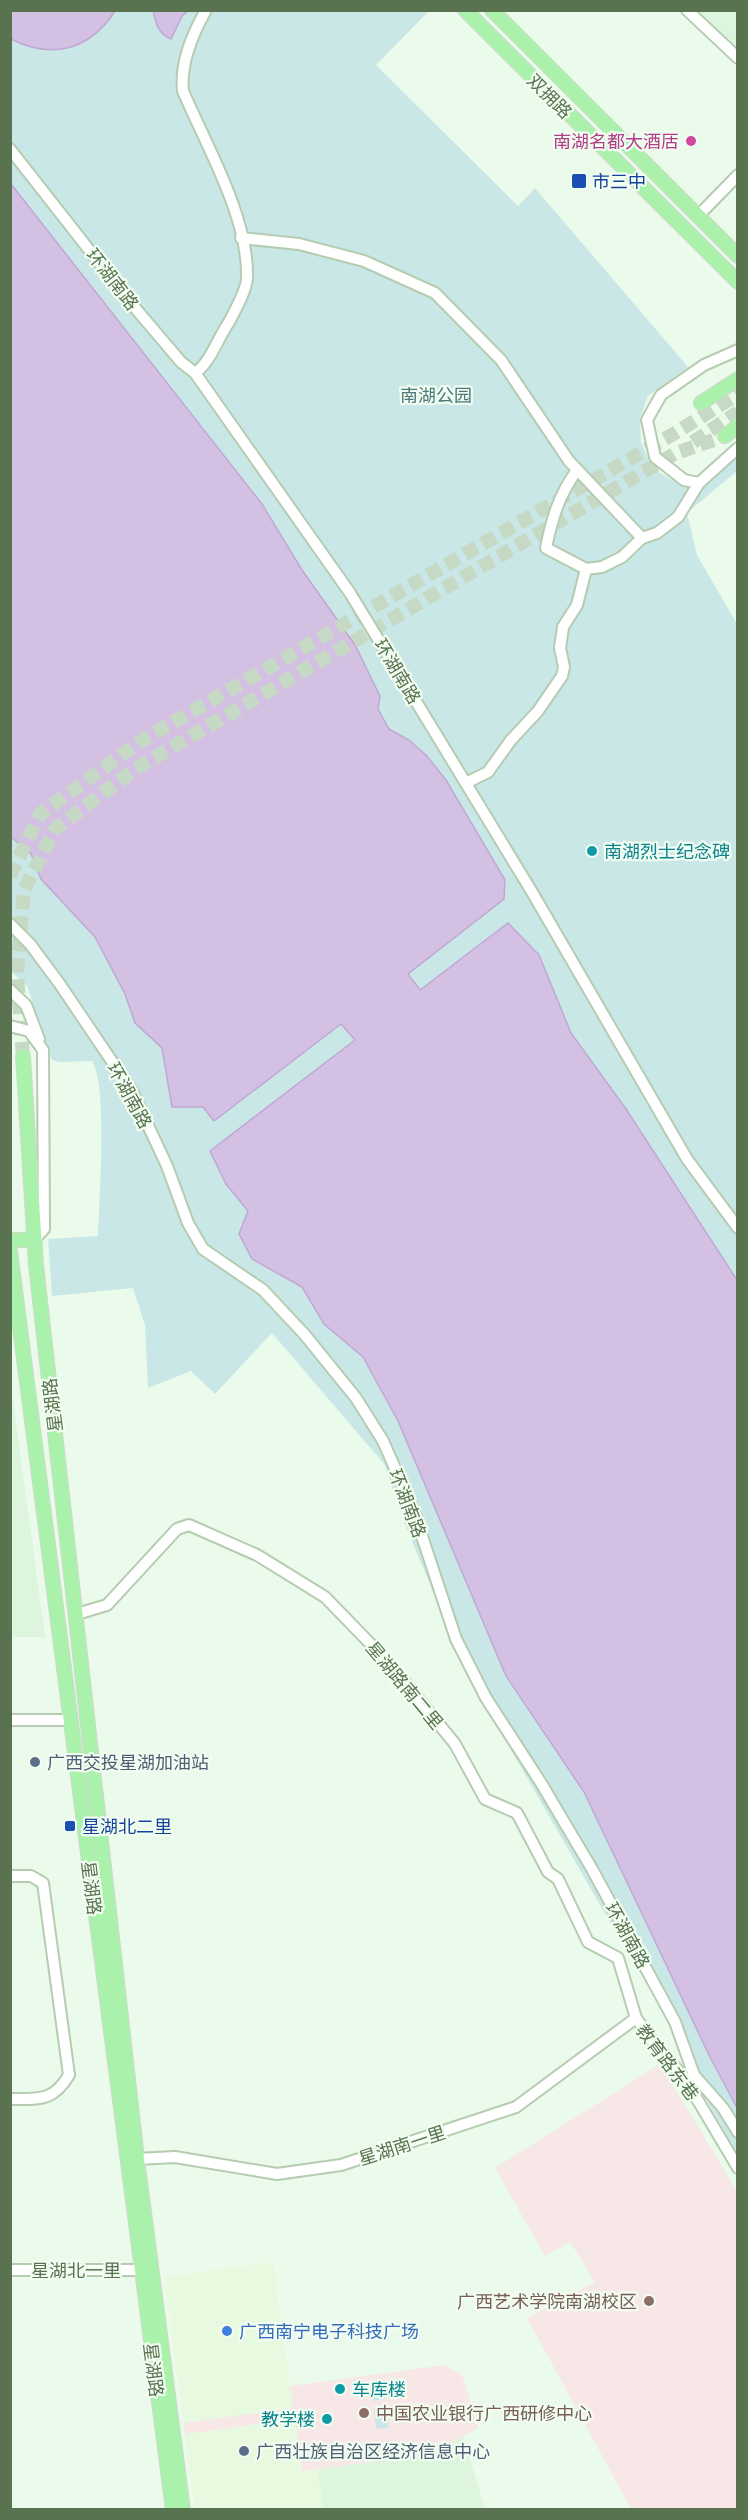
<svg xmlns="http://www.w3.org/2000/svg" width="748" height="2520" font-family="'Golos Text','Noto Sans SC',sans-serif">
<rect width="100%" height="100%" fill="#ebfbeb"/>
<g fill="#ddf4dd">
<polygon points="694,11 737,11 737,51"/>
<polygon points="10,1386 11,1386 45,1637 11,1637"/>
<polygon points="463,2436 485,2509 323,2509 318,2469 427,2455"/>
</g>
<g fill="#e7fae0">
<polygon points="273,2262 293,2408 184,2423 164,2277"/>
<polygon points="296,2419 302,2470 318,2469 323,2509 195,2509 185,2434"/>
</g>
<g fill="#f7e7e7">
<polygon points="660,2064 737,2191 737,2509 631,2509 527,2318 595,2282 570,2242 545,2256 495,2168"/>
<polygon points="445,2365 462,2375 479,2428 427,2455 302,2471 295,2419 185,2434 184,2423 293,2408 290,2386"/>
</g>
<g fill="#cae7e7">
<polygon points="11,11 429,11 376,65 518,206 535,188 688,367 648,396 640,418 641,442 652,468 682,486 737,456 737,471 687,513 697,555 737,624 737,1280 626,1109 571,1033 539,955 509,924 420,990 408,974 504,899 505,880 446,780 426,755 409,740 389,729 378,709 380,696 355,645 302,570 262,504 11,184"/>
<path d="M 10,837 L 31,854 L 41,879 L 95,937 L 125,994 L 135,1023 L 162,1048 L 172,1107 L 203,1107 L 214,1121 L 342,1024 L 355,1040 L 210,1151 L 226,1184 L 248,1211 L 252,1259 L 302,1287 L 324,1324 L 363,1357 L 398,1421 L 506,1676 L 584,1792 L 710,2057 L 737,2108 L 737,2155 L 707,2100 L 687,2075 L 672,2023 L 640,1962 L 623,1945 L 483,1701 L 450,1633 L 402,1517 L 385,1465 L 272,1333 L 215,1394 L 191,1371 L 148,1388 L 145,1325 L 133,1288 L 52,1296 L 48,1239 L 98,1236 C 99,1200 108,1087 92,1061 L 60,1062 L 52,1060 L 27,986 L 11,972 Z"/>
<polygon points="383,2381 385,2399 373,2401 370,2383"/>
<polygon points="387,2408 389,2427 376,2429 374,2410"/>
</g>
<g fill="#d3c0e3" stroke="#c0a8d3" stroke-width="1.5">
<path d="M 10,11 L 11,10 L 115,11 C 90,50 52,60 11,39 Z"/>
<path d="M 153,11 L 188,11 L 182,16 L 171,39 C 158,34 156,23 153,11 Z"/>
<polygon points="11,184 262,504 302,570 355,645 380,696 378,709 389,729 409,740 426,755 446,780 505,880 504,899 408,974 420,990 508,923 539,955 571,1033 626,1109 737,1280 737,2108 710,2057 584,1792 506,1676 398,1421 363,1357 324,1324 302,1287 252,1259 239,1234 248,1211 226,1184 210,1151 355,1040 341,1024 214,1121 203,1107 172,1107 162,1048 135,1023 125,994 95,937 41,879 31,854 11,837"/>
</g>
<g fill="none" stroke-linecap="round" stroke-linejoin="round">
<g stroke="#c6d9c4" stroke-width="14" stroke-dasharray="14 7" stroke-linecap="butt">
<polyline points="693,442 738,412"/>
<polyline points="10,876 40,814 141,741 675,433 738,394"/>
<polyline points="23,1056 17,974 24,890 55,829 135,769 676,453 725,436"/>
</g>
<g stroke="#b6ccb1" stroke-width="14">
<g id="minor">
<polyline points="687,10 738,58"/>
<polyline points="10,149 130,302 181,362 195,373 350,593 532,892 687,1159 738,1228"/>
<polyline points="698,216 738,175"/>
<polyline points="241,238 299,244 364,261 435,293 501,360 569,461 642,538"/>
<polyline points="738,350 704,365 661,395 647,420 655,457 684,480 699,483 738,448"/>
<path d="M 195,373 C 208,364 215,346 223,332 C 230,321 247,290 247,278 C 249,218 206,145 183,91 C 180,63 192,35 206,10"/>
<path d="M 577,470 C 559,495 552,518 546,548 L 586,569"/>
<polyline points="466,783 488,772 511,740 538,711 562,676 564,667 560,648 563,627 577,605 586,569 602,567 622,557 642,538 657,533 678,517 699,483"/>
<polyline points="10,924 30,944 59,983 132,1091 167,1166 188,1223 203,1249 263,1290 305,1335 356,1398 383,1441 413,1509 456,1639 486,1698 541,1783 592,1869 675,2022 694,2075 723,2108 738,2132"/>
<polyline points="10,990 26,1005 39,1039"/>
<polyline points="10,1026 29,1031 43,1050 44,1229 34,1240"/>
<polyline points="77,1614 107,1605 177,1529 189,1525 257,1555 325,1597 390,1664 455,1744 485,1799 517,1813 548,1872 558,1879 588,1942 618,1958 636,2018 659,2050 684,2077 738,2168"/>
<polyline points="10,1720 70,1720"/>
<path d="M 10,1876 L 31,1876 L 43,1883 L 69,2075 C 53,2102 39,2099 10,2099"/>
<polyline points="137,2159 175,2157 277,2174 341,2165 516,2107 636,2018"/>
<polyline points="10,2270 141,2270"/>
</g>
</g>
<g stroke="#d1d8ce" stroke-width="16">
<g id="major">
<polyline points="465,10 738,282"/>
<polyline points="492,10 738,256"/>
<polyline points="701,403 738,379"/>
<polyline points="725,436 738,426"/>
<polyline points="23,1056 36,1265 137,2159 183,2510"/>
<polyline points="10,1240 34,1240"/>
<polyline points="10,1251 173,2510"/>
</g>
</g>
<use href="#minor" stroke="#fff" stroke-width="10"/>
<use href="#major" stroke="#aaf2ac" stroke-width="14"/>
</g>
<circle fill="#d1479c" stroke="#f1fdf1" stroke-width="2" cx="691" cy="141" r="6"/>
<g fill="#1a4fb4" stroke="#f1fdf1" stroke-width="2">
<rect x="571" y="173" width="16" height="16" rx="3"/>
<rect x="64" y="1820" width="12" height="12" rx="3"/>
</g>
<g fill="#0f9aa8" stroke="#f1fdf1" stroke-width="2">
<circle cx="592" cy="851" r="6"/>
<circle cx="340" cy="2389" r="6"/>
<circle cx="327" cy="2419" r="6"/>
</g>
<g fill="#5c6f8a" stroke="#f1fdf1" stroke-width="2">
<circle cx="35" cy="1762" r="6"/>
<circle cx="244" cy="2451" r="6"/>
</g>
<g fill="#8d6e63" stroke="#f1fdf1" stroke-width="2">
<circle cx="649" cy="2301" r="6"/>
<circle cx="364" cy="2413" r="6"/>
</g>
<circle fill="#3f7fe0" stroke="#f1fdf1" stroke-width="2" cx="227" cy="2331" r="6"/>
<g text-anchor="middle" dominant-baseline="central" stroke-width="4.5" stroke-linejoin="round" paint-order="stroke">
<g font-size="18" fill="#597350" stroke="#f1fdf1">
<text transform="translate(550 96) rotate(45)">双拥路</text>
<text transform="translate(113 279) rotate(52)">环湖南路</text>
<text transform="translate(398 671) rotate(59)">环湖南路</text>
<text transform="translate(130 1095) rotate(61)">环湖南路</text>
<text transform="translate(52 1405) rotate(-97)">星湖路</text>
<text transform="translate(408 1503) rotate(69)">环湖南路</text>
<text transform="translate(405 1685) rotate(50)">星湖路南二里</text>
<text transform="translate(92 1888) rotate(83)">星湖路</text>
<text transform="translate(628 1935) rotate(61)">环湖南路</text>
<text transform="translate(668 2062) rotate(53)">教育路东巷</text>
<text transform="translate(402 2145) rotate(-18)">星湖南一里</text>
<text x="76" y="2270">星湖北一里</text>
<text transform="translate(154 2370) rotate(83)">星湖路</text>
</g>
<g font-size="18" fill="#b23c85" stroke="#f1fdf1" text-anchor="end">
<text x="679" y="141">南湖名都大酒㕆</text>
</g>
<g font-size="18" fill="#164399" stroke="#f1fdf1" text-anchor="start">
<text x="592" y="181">市三中</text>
<text x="82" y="1826">星湖北二里</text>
</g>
<g font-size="18" fill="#4c787d" stroke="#f1fdf1">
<text x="436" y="395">南湖公园</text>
</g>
<g font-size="18" fill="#0d838f" stroke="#f1fdf1" text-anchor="start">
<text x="604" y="851">南湖烈士纪念碑</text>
<text x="352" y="2389">车库楼</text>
<text x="315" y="2419" text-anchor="end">教学楼</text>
</g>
<g font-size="18" fill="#4e5e75" stroke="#f1fdf1" text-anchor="start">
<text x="47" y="1762">广西交投星湖加油站</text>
<text x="256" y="2451">广西壮族自治区经济信息中心</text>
</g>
<g font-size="18" fill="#785e54" stroke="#f1fdf1" text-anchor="end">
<text x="637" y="2301">广西艺术学院南湖校区</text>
<text x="376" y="2413" text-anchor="start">中国农业银行广西研修中心</text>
</g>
<g font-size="18" fill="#366cbe" stroke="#f1fdf1" text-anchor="start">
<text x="239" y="2331">广西南宁电子科技广场</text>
</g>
</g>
<rect width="748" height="2520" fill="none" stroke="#597350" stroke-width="24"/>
</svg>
